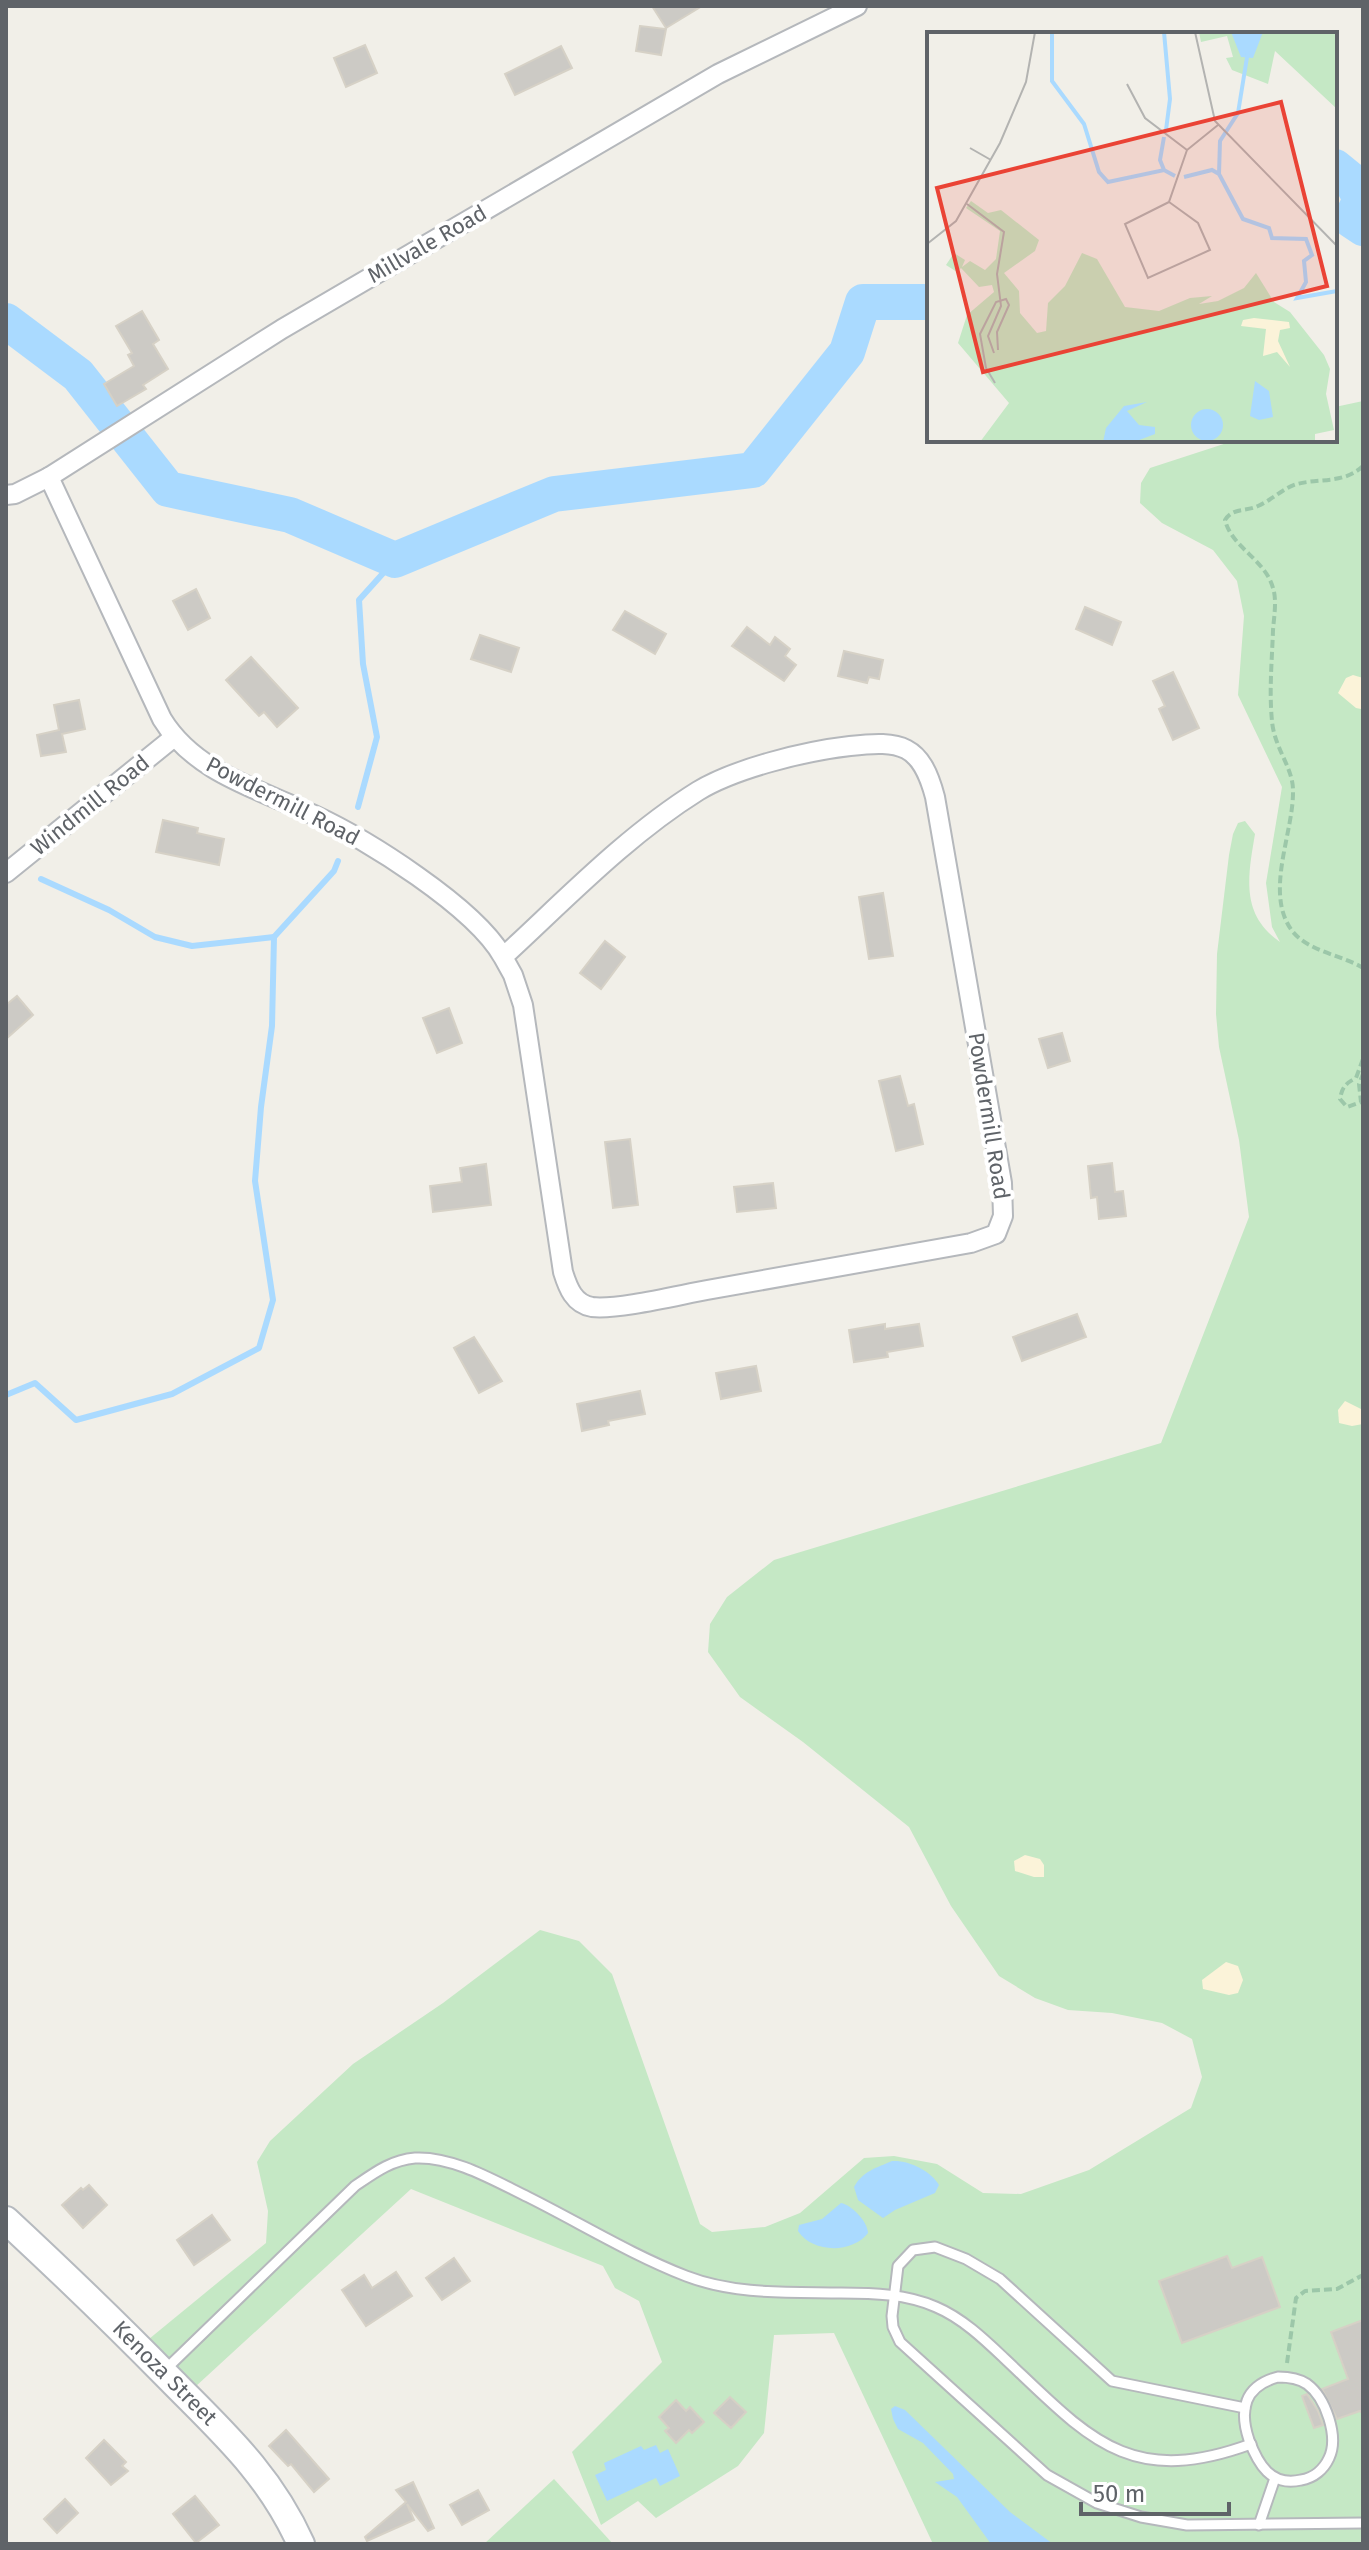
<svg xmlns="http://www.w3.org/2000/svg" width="1369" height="2550" font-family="'Fira Sans',sans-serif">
<rect width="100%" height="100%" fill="#f1efe8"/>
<g fill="#c5e8c5">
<path d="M 1363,401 L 1363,2544 L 933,2544 L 834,2333 L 774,2335 L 764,2433 L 738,2466 L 656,2518 L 638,2501 L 601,2525 L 572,2452 L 662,2362 L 639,2301 L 615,2288 L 603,2266 L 411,2189 L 195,2387 L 149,2339 L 266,2243 L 268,2211 L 257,2162 L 270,2141 L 353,2064 L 443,2003 L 540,1930 L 579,1941 L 612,1974 L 700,2224 L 712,2232 L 765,2227 L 800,2213 L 864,2158 L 894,2156 L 937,2164 L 983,2193 L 1021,2194 L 1089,2170 L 1191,2108 L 1202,2077 L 1192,2039 L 1162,2023 L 1112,2013 L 1068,2010 L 1035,1998 L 999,1976 L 951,1906 L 909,1827 L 803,1742 L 740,1697 L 708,1652 L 710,1624 L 727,1597 L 774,1560 L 1161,1443 L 1249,1217 L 1239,1140 L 1219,1047 L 1216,1014 L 1217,954 L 1229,855 L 1233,834 L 1238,823 L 1245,821 L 1255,834 C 1248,876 1240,914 1280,942 L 1272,927 L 1266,883 L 1282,787 L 1238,695 L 1244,616 L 1237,581 L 1213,550 L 1162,523 L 1140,503 L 1141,483 L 1150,468 L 1236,440 L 1335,440 L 1335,407 Z"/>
<polygon points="554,2479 613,2544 484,2544"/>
</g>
<g fill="#fbf3d9">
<polygon points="1353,675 1363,678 1363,708 1361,709 1356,708 1338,693 1346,678"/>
<polygon points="1345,1401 1363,1410 1363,1424 1352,1426 1339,1423 1338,1410"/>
<polygon points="1025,1855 1040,1859 1044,1865 1044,1877 1034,1877 1015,1871 1014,1861"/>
<polygon points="1226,1962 1238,1966 1243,1980 1238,1993 1229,1995 1203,1989 1202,1980"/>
</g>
<g fill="#aadaff">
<path d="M 892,2161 C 909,2160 931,2171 939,2185 L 935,2193 L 895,2210 L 883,2218 L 858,2200 L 854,2187 C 863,2171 876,2168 892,2161 Z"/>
<path d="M 841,2203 C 852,2205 868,2222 868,2233 C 852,2254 812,2253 798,2231 L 799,2225 L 822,2219 Z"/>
<polygon points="895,2406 905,2410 1010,2512 1053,2544 991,2544 957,2497 935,2482 954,2479 953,2474 923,2443 898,2429 893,2419 891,2409"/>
<polygon points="656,2445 660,2453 668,2449 680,2476 660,2486 656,2478 607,2501 595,2475 606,2470 604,2463 641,2446 644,2450"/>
</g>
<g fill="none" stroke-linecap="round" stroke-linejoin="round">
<g stroke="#aadaff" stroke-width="6">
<polyline points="358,807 377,737 363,664 359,600 395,560"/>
<polyline points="41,879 109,910 155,937 192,946 274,937"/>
<polyline points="6,1395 35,1383 76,1420 172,1394 259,1348 273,1300 255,1181 261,1107 272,1026 274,937 334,871 338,861"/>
</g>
<g stroke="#aadaff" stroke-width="36">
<polyline points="1335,167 1351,180 1361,199 1351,220 1363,228"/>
<polyline points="6,321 78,375 168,489 290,515 395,560 554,494 753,470 847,352 863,302 929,302"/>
</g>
</g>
<g fill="#cccac5" stroke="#d6d1c6" stroke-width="2">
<polygon points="652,6 702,6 666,28"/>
<polygon points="640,26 666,29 661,55 636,51"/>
<polygon points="365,45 377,73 346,87 334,58"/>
<polygon points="561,46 572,68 515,95 505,74"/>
<polygon points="142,311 159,340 153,344 168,369 143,385 146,389 117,406 104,384 134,366 128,355 132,353 116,326"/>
<polygon points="196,589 210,618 188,630 173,601"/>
<polygon points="1085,607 1121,622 1112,645 1076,629"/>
<polygon points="625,611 666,634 655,654 613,630"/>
<polygon points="747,627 770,645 775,637 790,649 785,656 796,665 784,681 732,646"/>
<polygon points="480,635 519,648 511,672 471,659"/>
<polygon points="844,651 883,660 879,679 869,677 867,683 838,676"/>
<polygon points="251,657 298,708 277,727 264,712 259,716 226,680"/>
<polygon points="1173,672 1199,728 1173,740 1159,709 1165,706 1153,681"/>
<polygon points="79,700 85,729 62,734 66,752 41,756 37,735 59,730 54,705"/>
<polygon points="163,820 198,828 197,833 224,839 219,865 156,852"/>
<polygon points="883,893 893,956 869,959 859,897"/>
<polygon points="605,941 625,957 601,989 580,973"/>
<polygon points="17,996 33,1015 6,1039 6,1005"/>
<polygon points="449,1008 462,1043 437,1053 423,1018"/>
<polygon points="1062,1033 1070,1061 1048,1068 1039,1039"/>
<polygon points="900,1076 908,1106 914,1104 923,1144 896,1151 879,1081"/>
<polygon points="630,1139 638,1205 613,1208 605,1142"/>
<polygon points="1112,1163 1115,1192 1123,1191 1126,1216 1099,1219 1097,1197 1091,1198 1088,1166"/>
<polygon points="486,1164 491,1205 433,1212 430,1186 462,1182 460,1168"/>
<polygon points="773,1183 776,1208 737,1212 734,1187"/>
<polygon points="1077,1314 1086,1337 1022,1361 1013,1337"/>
<polygon points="885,1324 885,1329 919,1324 923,1346 887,1352 888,1357 854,1362 849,1330"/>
<polygon points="474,1337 502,1381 479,1393 454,1348"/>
<polygon points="756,1366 761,1391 721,1399 716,1373"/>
<polygon points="640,1391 645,1414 608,1421 609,1425 582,1431 577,1404"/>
<polygon points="89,2185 107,2205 83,2228 62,2205 81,2188 83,2190"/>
<polygon points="212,2215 230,2240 194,2265 177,2240"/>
<polygon points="1227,2256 1232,2268 1262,2257 1280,2307 1182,2343 1159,2281"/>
<polygon points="454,2258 470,2281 442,2300 426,2278"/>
<polygon points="396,2272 412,2296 366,2326 342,2290 364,2275 372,2288"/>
<polygon points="1363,2320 1363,2414 1360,2411 1337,2419 1322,2389 1348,2379 1331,2332"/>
<polygon points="1307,2394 1318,2411 1323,2425 1314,2428 1302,2396"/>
<polygon points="730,2397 746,2412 731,2428 714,2413"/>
<polygon points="676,2400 686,2411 690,2407 704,2422 692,2433 689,2430 676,2443 665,2431 669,2428 659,2417"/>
<polygon points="286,2430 329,2479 314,2492 291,2464 288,2466 269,2446"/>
<polygon points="104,2440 126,2462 122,2466 128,2471 111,2485 86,2458"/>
<polygon points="413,2482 434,2528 428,2531 407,2504 414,2520 367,2541 365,2537 406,2502 396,2490"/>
<polygon points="478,2490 489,2510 462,2525 450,2505"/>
<polygon points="195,2496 219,2525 196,2543 173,2514"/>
<polygon points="65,2499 78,2513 57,2533 44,2519"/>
</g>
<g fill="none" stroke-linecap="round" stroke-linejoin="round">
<g stroke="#b5b8bc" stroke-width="13">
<g id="lane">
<path d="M 166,2369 L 355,2186 C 374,2173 391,2160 415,2158 C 453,2156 495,2181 528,2197 C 580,2223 632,2255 686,2276 C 735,2295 789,2292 841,2293 C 873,2293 907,2294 936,2307 C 962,2318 984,2339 1004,2358 C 1088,2437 1128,2489 1251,2444"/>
<path d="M 1278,2377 C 1288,2377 1298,2378 1307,2384 C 1326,2398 1339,2437 1329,2458 C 1324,2469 1314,2478 1301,2480 C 1271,2487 1258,2464 1249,2440 C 1239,2410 1244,2386 1278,2377 Z"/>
<polyline points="1245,2408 1112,2381 1000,2279 966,2259 935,2247 913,2250 898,2266 892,2316 893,2327 900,2342 1047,2475 1097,2503 1141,2517 1187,2525 1363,2523"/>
<polyline points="1259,2525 1275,2478"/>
</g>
</g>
<g stroke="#b5b8bc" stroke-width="22">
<g id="street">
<path d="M 49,477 L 162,719 C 195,773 259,789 314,815 C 366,839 475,907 503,957 C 565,900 626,836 698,791 C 736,768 806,751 850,746 C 901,740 921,744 935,797 L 1002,1183 L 1003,1216 L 996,1234 L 971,1243 C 883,1259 795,1275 707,1290 C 679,1295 618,1310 592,1307 C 574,1304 568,1288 563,1272 L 523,1005 L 513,975 L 503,957"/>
<polyline points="6,495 15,494 49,477 282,329 718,74 857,6"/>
<polyline points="6,873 173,738"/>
</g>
</g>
<g stroke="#b6babf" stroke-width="30">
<path id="secondary" d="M 6,2220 C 62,2272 116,2324 169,2378 C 222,2432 269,2473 301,2544"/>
</g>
<g stroke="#9cc7a9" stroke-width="4" stroke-dasharray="8 4" stroke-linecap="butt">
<path d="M 1363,466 C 1344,484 1320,478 1297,484 C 1283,488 1272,500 1258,506 C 1246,512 1233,507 1225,520 C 1232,548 1265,559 1273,588 C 1277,600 1274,617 1273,630 C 1272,660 1269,691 1272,721 C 1274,747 1293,768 1293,790 C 1294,833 1263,894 1293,932 C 1310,952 1342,955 1363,968"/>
<path d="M 1363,1059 L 1356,1078 C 1346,1083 1342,1087 1340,1099 L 1347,1107 L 1361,1102 L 1359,1084 L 1363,1074"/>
<polyline points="1287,2363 1296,2298 1305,2291 1337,2289 1363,2275"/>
</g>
<use href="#lane" stroke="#fff" stroke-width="9"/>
<use href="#street" stroke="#fff" stroke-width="18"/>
<use href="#secondary" stroke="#fff" stroke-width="26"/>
</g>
<g text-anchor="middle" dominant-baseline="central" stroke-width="8" stroke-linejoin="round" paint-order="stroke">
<g font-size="22" fill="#5f6368" stroke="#fff">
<text transform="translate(427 244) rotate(-30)">Millvale Road</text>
<text transform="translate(283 801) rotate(27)">Powdermill Road</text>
<text transform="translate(90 805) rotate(-39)">Windmill Road</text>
<text transform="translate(989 1116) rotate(81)">Powdermill Road</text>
<text transform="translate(165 2373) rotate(45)">Kenoza Street</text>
</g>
</g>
<g transform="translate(927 32)">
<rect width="410" height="410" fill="#f1efe8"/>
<path d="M 272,0 L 410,0 L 410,77 L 348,19 L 341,52 L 305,38 L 299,26 L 306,25 L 300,4 L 274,10 ZM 44,169 L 61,181 L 74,178 L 112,208 L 108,219 L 77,241 L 92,259 L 93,281 L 110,301 L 119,299 L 121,271 L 138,254 L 155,221 L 170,227 L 198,275 L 232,279 L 263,266 L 285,264 L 272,272 L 291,269 L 317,256 L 329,241 L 347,270 L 363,280 L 397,323 L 403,337 L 399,362 L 407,398 L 388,402 L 388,410 L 53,410 L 82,371 L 31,311 L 40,283 L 67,260 L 65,253 L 52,255 L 34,236 L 30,240 L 19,233 L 27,221 L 38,228 L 35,235 L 43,229 L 58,238 L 69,227 L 73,199 L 39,176 Z" fill="#c5e8c5"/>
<path d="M 327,286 L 362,290 L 363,296 L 353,298 L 351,309 L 363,335 L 350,320 L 336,324 L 339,297 L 314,294 L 316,288 Z" fill="#fbf3d9"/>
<path d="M 336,0 L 326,26 L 314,25 L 304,0 ZM 328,349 L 342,359 L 346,385 L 332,388 L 323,384 ZM 220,370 L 200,379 L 212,393 L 228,395 L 228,402 L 207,410 L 176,410 L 179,396 L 197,374 ZM264 393a16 16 0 1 1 32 0a16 16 0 1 1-32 0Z" fill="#aadaff"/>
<path fill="none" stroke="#aadaff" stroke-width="4" d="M 125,0 L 125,49 L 157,92 L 172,140 L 181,150 L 237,138 L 248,144M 237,0 L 243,67 L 239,98M 321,19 L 311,81 L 293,109 L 292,142 L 316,187 L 342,196 L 345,206 L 379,207 L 385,223 L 377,229 L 379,250 L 370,266 L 410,259M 237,105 L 233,128 L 237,138M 257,145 L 285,138 L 292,142"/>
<path fill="none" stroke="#b3b3b1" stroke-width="2" d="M 268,0 L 288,89 L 410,214M 200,52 L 218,86 L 260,118M 43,116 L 64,128M 242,170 L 198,192 L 221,246 L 283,218 L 271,191 L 242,170 L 260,118 L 291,93M 40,172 L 77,200 L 70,242 L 74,274 L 61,304 L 67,321M 0,212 L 29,189 L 73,111 L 99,50 L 108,0M 68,351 L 59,336 L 53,302 L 69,270 L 79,267 L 82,273 L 70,300 L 71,318"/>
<path fill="#ea4335" fill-opacity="0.15" stroke="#ea4335" stroke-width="4" d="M 354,70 L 400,254 L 56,340 L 10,156 Z"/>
<rect width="410" height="410" fill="none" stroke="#5f6368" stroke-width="4"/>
</g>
<rect width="1369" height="2550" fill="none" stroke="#5f6368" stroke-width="16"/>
<path d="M1081 2502v12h148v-12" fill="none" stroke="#5f6368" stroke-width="4"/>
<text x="1093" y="2502" font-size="24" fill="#5f6368" stroke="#ffffff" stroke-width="6" paint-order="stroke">50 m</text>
</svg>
